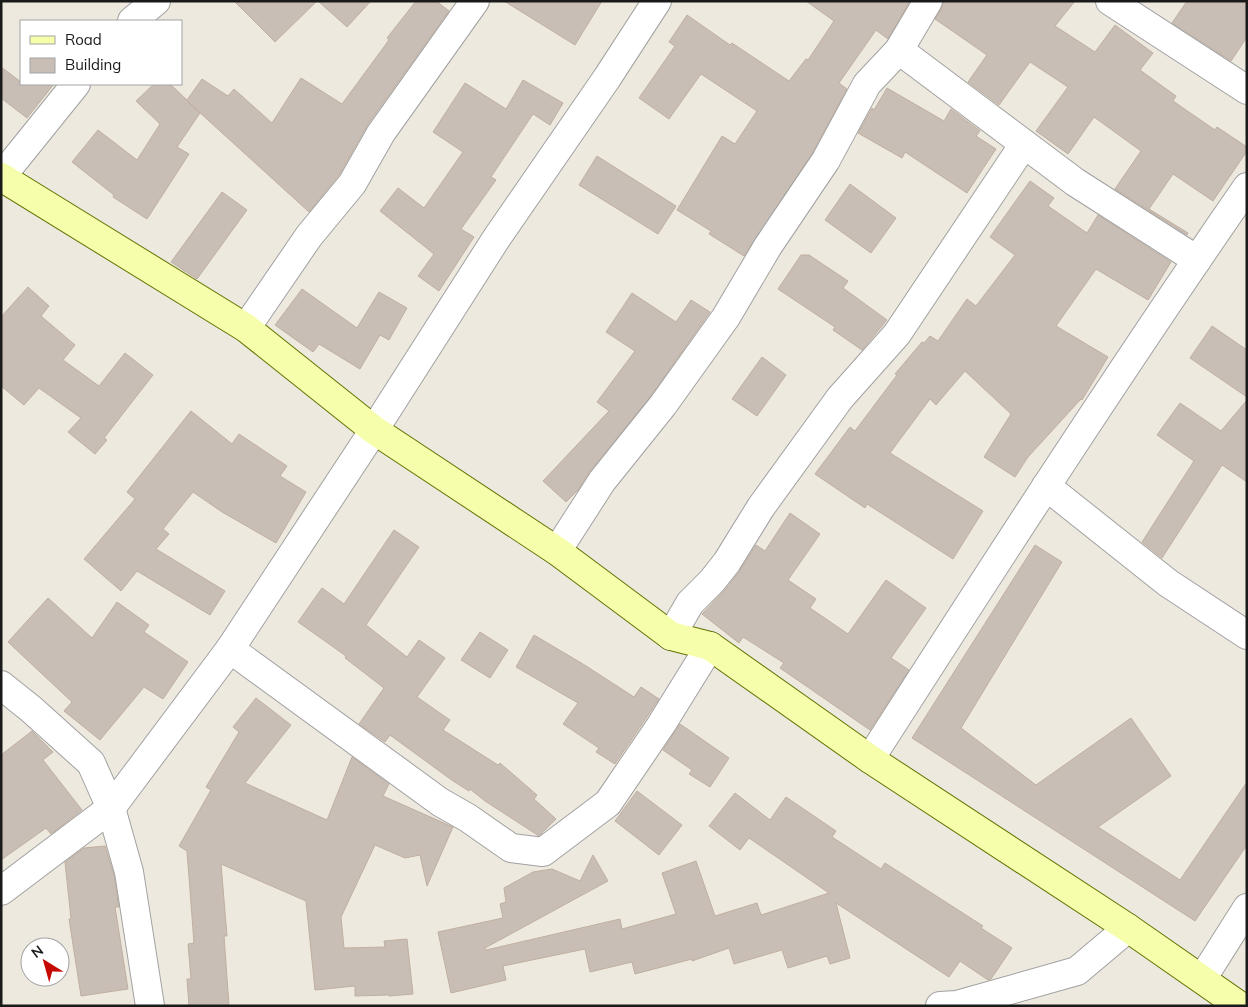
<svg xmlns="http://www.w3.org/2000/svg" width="1248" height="1007" font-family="Mulish,sans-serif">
<rect width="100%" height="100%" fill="#ede9df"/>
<g fill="#c9beb5" stroke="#c0afa0">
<polygon points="234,1 317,1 275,42"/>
<polygon points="318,1 371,1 347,27"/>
<polygon points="416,1 436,1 449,11 368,124 339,175 309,212 187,101 200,113 177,147 189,154 147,219 113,197 114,195 72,162 98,130 137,160 160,124 136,101 154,84 170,84 187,100 202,79 228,96 234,89 272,123 301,78 342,104 389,40 387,38"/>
<polygon points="504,1 602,1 575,45"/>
<polygon points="806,1 910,1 888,39 876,30 839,83 847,89 813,152 744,256 709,234 711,231 677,210 722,136 735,144 757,111 701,74 669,119 639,98 675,46 669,42 687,15 730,45 732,43 789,81 806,59 808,60 834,21"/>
<polygon points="944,1 1075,1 1055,26 1095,52 1115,25 1153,53 1140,70 1176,96 1173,101 1215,130 1217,127 1247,147 1247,151 1213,201 1173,174 1149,209 1188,233 1187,235 1115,189 1141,151 1094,117 1068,154 1036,131 1068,87 1030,62 999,105 968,82 987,55 935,19 941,9"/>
<polygon points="1187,1 1247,1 1247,37 1231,61 1172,23"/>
<polygon points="1,67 21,82 21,84 54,84 27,118 1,98"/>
<polygon points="523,80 563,103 550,125 533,114 491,177 496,180 461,229 474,237 439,291 418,276 434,254 380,211 398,188 424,208 463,152 433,132 465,83 506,109"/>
<polygon points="887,88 944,121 951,109 980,131 976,136 996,149 967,193 905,152 902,158 858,133 872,108 874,110"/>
<polygon points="597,156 676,206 658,234 579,185"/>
<polygon points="1030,181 1054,198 1048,206 1087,233 1098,215 1171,262 1148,300 1096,269 1056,326 1108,357 1082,400 1081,399 1028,457 1015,477 984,457 1011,414 965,371 936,405 930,399 890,453 983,511 953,559 867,504 865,508 815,474 850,427 855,431 897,375 895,374 922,342 924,343 930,336 938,341 967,299 976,306 1015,255 990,237"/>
<polygon points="850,184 896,218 871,253 825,220"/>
<polygon points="222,192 247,210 197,279 171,262"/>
<polygon points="801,255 809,255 848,281 843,288 887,320 862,350 833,330 835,327 778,289"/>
<polygon points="28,287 49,306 41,316 75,345 63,360 99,386 125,353 153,375 104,438 107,440 95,454 68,432 81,418 39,388 24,405 1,386 1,317"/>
<polygon points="302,289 357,328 379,292 407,308 389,340 380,335 360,369 319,344 313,352 275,325"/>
<polygon points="632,293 676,322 691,300 710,312 651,396 590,471 578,490 566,502 543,481 609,411 597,402 635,351 606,332"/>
<polygon points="1212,326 1247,350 1247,397 1190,358"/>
<polygon points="762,357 786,375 757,416 732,399"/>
<polygon points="1247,400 1247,482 1222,465 1162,558 1142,542 1194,461 1157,435 1180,403 1221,431"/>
<polygon points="191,411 232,444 239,434 287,466 280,476 306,492 276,543 222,512 193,492 163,529 169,534 156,549 225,591 210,615 137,571 121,591 84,559 135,499 127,492"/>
<polygon points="790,513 820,534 788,580 816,599 810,608 848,634 886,580 926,608 891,658 909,670 870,730 780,668 784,663 743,637 739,643 702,614 724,591 739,572 756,545 765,551"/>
<polygon points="394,530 419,547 366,625 407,657 419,640 445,658 417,697 450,720 443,730 498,765 500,763 537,795 534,799 556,819 539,836 485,801 470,789 469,791 453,781 390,735 385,742 359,724 384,688 345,658 346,656 298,622 322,588 344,604"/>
<polygon points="1035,545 1062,562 961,728 1036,785 1131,718 1171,776 1098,827 1180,880 1247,782 1247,845 1195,921 912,738"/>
<polygon points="48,598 92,638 117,602 149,625 144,632 188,662 163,699 144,687 100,740 64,711 72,702 8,642"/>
<polygon points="480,632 508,650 490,678 461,660"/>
<polygon points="534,635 583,664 634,697 641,687 659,699 615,764 596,752 599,748 563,724 578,703 516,667"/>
<polygon points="256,698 291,725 245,783 327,820 352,757 389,784 383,796 453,827 427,886 420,855 405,858 375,845 341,917 344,948 385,947 384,941 407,939 413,994 389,996 389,995 355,996 355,986 315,990 306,901 221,864 227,936 224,936 229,1006 189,1006 187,979 191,979 188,944 194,943 187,851 179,846 211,790 206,787 239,732 233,727"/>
<polygon points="680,724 729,758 710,787 689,774 692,770 663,750"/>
<polygon points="32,731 53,752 43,760 82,810 51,834 46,828 1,860 1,755"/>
<polygon points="637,791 682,825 659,855 615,821"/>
<polygon points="735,793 770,820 786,797 836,831 832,837 881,869 885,863 983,926 981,928 1012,948 991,979 988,980 960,961 949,977 836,903 850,958 830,964 827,956 788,968 782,950 734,964 729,948 692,961 692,959 635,974 632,962 590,972 585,949 503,966 506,980 451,993 438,932 503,918 500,904 506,902 504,888 533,872 552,869 580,881 593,855 608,881 485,948 486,950 620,919 622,929 676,914 662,873 696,861 715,916 757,903 761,915 829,893 749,838 740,850 709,826"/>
<polygon points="105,846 114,875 119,907 115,907 128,989 81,996 69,919 71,919 65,862 84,848"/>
</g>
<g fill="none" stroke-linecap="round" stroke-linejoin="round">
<g stroke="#a1a1a1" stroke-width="30">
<g id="street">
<polyline points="1110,1 1247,90"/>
<polyline points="132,21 156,1"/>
<polyline points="899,50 1075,182 1197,260"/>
<polyline points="1,177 76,84"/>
<polyline points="246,328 309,236 352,184 381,133 475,1"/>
<polyline points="1046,486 1168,583 1247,635"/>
<polyline points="557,551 602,481 663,405 726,317 768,246 826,160 867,84 899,50 928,1"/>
<polyline points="671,636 690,603 712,581 727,562 761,507 840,398 897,334 1024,144"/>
<polyline points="230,649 440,802 468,818 511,848 543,852 608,803 661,725 710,646"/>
<polyline points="1,685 31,709 91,763 111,808 129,872 150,1006"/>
<path d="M 870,759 C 993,567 1117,375 1247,187"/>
<polyline points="1,891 111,808 230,649 374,430 496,239 607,78 657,1"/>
<polyline points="1202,979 1247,908"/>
<polyline points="940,1006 957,1005 1077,971 1128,928"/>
</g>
</g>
<g stroke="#627300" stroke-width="30">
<polyline id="secondary" points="1,177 246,328 374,430 557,551 671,636 710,646 870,759 1128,928 1240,1006"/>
</g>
<use href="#street" stroke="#fff" stroke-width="28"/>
<use href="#secondary" stroke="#f6feac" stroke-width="28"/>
</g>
<rect width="1248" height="1007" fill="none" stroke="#1a1a1a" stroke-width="5"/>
<rect x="20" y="20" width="162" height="65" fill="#ffffff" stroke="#a3a3a3"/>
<rect x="30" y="36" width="25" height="8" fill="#f6feac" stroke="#a3a3a3"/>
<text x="65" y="45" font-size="15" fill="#1a1a1a">Road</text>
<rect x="30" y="58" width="25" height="15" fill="#c9beb5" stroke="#a3a3a3"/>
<text x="65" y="70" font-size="15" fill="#1a1a1a">Building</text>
<g transform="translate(45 962) rotate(323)"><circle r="24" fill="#ffffff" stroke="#a3a3a3"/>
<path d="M0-4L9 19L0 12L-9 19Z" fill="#c50800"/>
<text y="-8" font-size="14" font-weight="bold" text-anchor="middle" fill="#1a1a1a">N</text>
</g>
</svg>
